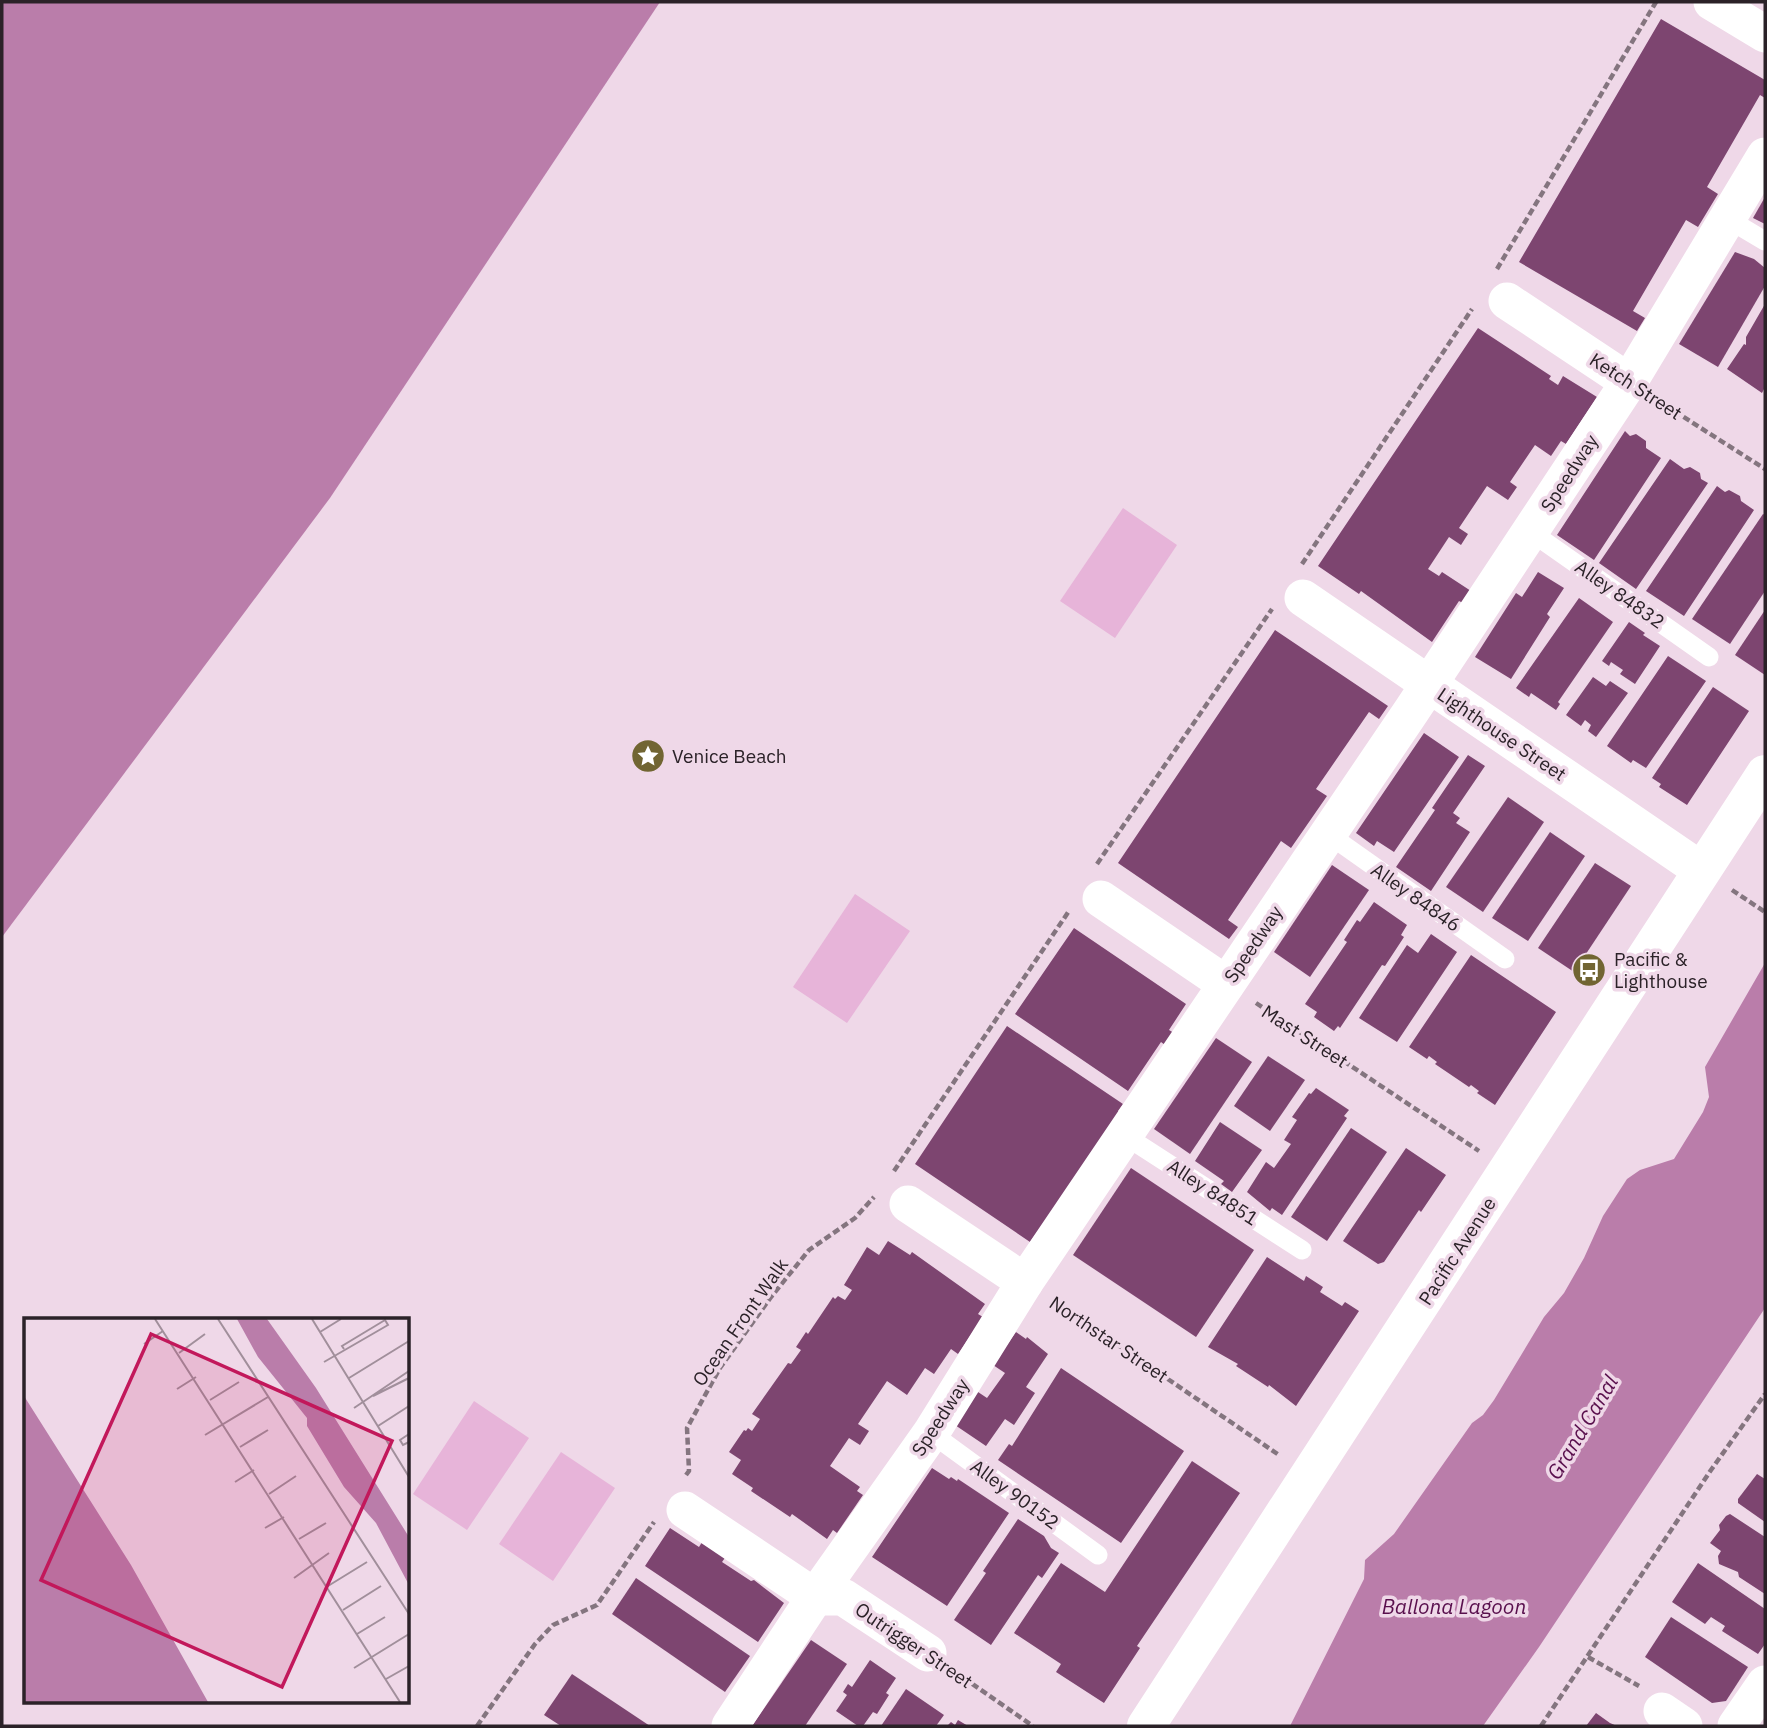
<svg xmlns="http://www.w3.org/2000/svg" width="1767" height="1728" font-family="'IBM Plex Sans',sans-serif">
<rect width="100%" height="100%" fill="#efd8e8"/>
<g fill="#e7b4d9">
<polygon points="1123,508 1177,545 1115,638 1060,601"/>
<polygon points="855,894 910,931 847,1023 793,987"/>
<polygon points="474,1401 529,1438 467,1530 413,1494"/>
<polygon points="561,1452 615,1488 553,1581 499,1544"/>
</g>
<g fill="#ba7daa">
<polygon points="2,2 660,2 330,498 2,937"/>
<polygon points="1765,963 1765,1308 1539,1647 1483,1726 1290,1726 1364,1579 1365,1560 1394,1534 1472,1423 1483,1415 1494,1400 1544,1317 1564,1293 1584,1258 1603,1216 1627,1179 1640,1170 1674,1159 1703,1112 1709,1097 1705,1067"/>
</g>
<g fill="#7d4570">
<polygon points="1661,19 1765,80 1765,98 1760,95 1707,187 1718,194 1698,227 1686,220 1633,311 1645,318 1637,331 1519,262"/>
<polygon points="1765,197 1765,224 1753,218"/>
<polygon points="1735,252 1754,259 1765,268 1765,286 1718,367 1679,344"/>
<polygon points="1765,304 1765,387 1762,393 1727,369 1744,344 1746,345 1746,337"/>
<polygon points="1478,328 1551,376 1549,379 1558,385 1563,376 1597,397 1566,444 1561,441 1551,456 1535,445 1510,482 1517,487 1508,500 1487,486 1459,528 1468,534 1461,545 1449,537 1428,569 1439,576 1442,572 1471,591 1463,603 1459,601 1432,642 1361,591 1359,594 1318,566"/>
<polygon points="1625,431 1630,436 1636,434 1646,441 1646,448 1661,458 1594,560 1557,535"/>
<polygon points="1670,459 1684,469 1690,467 1700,473 1701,479 1708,483 1636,589 1599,563"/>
<polygon points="1717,486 1725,492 1729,490 1740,496 1741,501 1754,510 1684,616 1646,591"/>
<polygon points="1763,514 1765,515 1765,591 1730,644 1692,619"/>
<polygon points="1538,572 1564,588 1547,614 1550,617 1511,679 1475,657 1516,593 1522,597"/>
<polygon points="1579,598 1613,622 1558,702 1560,704 1556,710 1531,693 1529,697 1516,688"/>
<polygon points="1765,610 1765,675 1735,655"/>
<polygon points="1629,622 1645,633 1643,635 1660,646 1635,684 1620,674 1623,670 1611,662 1609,666 1602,661"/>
<polygon points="1275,630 1388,706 1379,719 1369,712 1316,789 1327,796 1291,848 1281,841 1228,920 1238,927 1229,939 1118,863"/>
<polygon points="1668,656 1706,681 1646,768 1633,760 1631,763 1607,746"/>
<polygon points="1593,677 1606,686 1610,681 1628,693 1596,737 1588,731 1591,725 1585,720 1581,726 1566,715"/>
<polygon points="1713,687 1749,711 1687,805 1659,787 1661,784 1652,778"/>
<polygon points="1424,733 1459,757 1394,852 1377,841 1374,846 1356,833"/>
<polygon points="1468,755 1485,766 1453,813 1460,818 1456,823 1470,832 1431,891 1396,867 1435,810 1432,808"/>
<polygon points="1508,797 1544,822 1483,912 1446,887"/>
<polygon points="1550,832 1585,856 1528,941 1492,918"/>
<polygon points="1595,863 1631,886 1574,972 1538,948"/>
<polygon points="1332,865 1369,890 1310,977 1274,952"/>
<polygon points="1374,902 1407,925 1401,935 1404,937 1385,966 1382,965 1340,1028 1338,1026 1334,1031 1314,1017 1317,1012 1305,1004 1347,942 1344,940 1357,920 1360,922"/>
<polygon points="1074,928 1186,1004 1169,1030 1174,1033 1165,1045 1161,1042 1128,1091 1015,1014"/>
<polygon points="1431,934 1457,952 1397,1042 1359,1018 1407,945 1418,953"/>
<polygon points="1471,955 1556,1012 1495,1105 1477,1093 1479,1091 1471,1085 1469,1087 1435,1064 1437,1062 1429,1056 1427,1059 1409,1047"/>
<polygon points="1007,1026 1123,1104 1118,1111 1122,1114 1030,1242 915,1164"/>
<polygon points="1216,1038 1252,1062 1190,1154 1154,1129"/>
<polygon points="1268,1056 1305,1080 1270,1131 1234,1106"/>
<polygon points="1316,1088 1349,1110 1344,1116 1347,1118 1282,1215 1272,1208 1270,1211 1247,1192 1266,1162 1274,1168 1291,1144 1284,1140 1297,1120 1292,1117 1309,1093 1311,1094"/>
<polygon points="1220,1122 1262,1150 1232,1192 1221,1184 1224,1181 1195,1161"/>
<polygon points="1351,1128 1387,1152 1327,1241 1291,1217"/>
<polygon points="1406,1148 1446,1175 1421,1212 1419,1210 1384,1262 1378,1264 1343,1241"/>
<polygon points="1131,1168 1254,1250 1196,1337 1073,1255"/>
<polygon points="888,1241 910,1255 912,1252 985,1304 978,1314 983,1317 958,1354 951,1349 934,1374 925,1368 907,1395 887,1381 858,1424 869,1431 860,1445 849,1438 830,1466 860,1487 857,1491 863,1495 837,1533 833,1530 827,1539 792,1514 790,1517 751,1491 753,1488 732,1474 741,1460 729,1452 744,1430 746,1431 748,1428 752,1431 760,1419 752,1414 788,1363 791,1364 801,1350 796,1347 806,1332 808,1334 833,1297 835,1299 838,1296 845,1300 852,1290 844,1285 867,1247 879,1255"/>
<polygon points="1267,1257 1304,1281 1306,1276 1323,1287 1320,1292 1342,1306 1345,1302 1359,1311 1296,1406 1269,1385 1268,1387 1236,1366 1238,1364 1208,1347"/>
<polygon points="1016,1332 1026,1339 1027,1337 1048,1354 1026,1387 1035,1393 1014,1425 1005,1419 986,1446 952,1423 975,1390 987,1398 1005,1373 993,1365"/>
<polygon points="1061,1368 1184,1451 1121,1543 998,1460 1009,1444 1012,1446"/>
<polygon points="1192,1461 1240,1493 1137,1646 1140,1648 1104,1703 1056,1672 1061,1664 1014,1633 1061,1563 1105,1592"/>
<polygon points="932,1468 949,1479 951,1477 957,1481 958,1479 1009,1513 947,1606 872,1557"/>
<polygon points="1757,1474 1765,1479 1765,1522 1738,1503 1738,1499"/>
<polygon points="1730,1514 1765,1537 1765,1594 1739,1577 1738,1572 1719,1564 1718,1556 1721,1551 1710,1543 1720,1530 1719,1525 1726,1516"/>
<polygon points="1018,1519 1044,1536 1051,1548 1059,1553 1042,1578 1038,1575 991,1645 954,1620 986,1573 983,1571"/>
<polygon points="670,1528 699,1547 704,1539 727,1555 722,1562 751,1581 754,1580 784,1603 758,1642 645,1566"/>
<polygon points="1698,1563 1765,1609 1765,1644 1758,1654 1722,1631 1725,1626 1711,1617 1705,1624 1672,1602"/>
<polygon points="636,1578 750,1656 725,1692 612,1614"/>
<polygon points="1671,1617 1748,1667 1726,1701 1712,1703 1645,1657"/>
<polygon points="811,1640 847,1664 805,1726 752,1726"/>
<polygon points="870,1660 896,1678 886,1693 889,1695 877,1714 873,1712 863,1726 858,1726 836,1711 847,1695 843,1692 848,1684 852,1687"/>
<polygon points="572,1674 650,1726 561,1726 544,1715"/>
<polygon points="906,1689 944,1715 936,1726 881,1726"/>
<polygon points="1596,1713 1610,1723 1617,1726 1586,1726"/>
<polygon points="958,1720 968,1726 947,1726 951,1722 955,1725"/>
</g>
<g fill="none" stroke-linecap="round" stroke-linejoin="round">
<g stroke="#84757f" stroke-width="4.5" stroke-dasharray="7 3.5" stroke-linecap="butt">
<polyline points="1497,269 1656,2"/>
<polyline points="1657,400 1765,469"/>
<polyline points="1302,564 1472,309"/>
<polyline points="1097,864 1272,609"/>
<polyline points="1732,890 1765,912"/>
<polyline points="1256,1003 1479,1151"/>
<polyline points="894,1171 1069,911"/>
<polyline points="1055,1302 1279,1455"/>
<polyline points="686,1475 689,1471 687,1428 720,1368 771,1297 809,1250 855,1218 874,1197"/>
<polyline points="1588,1657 1639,1686"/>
<polyline points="955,1672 1033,1726"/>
<polyline points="477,1726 535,1644 553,1625 597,1605 654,1522"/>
<polyline points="1541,1726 1711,1470 1765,1394"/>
</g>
<g stroke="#fff" stroke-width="19">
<polyline points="1728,219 1765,241"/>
<polyline points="1531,532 1709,657"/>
<polyline points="1328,834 1505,959"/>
<polyline points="1124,1135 1302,1250"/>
<polyline points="931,1433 1098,1555"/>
</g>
<g stroke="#fff" stroke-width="37">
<polyline points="1712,2 1765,34"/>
<polyline points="1507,301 1629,382"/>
<polyline points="1303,598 1701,870"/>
<polyline points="1101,899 1226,984"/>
<polyline points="908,1204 1025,1282"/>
<polyline points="685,1510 815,1597 843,1597 928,1653"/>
<polyline points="1662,1711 1684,1726"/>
<polyline points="730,1726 815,1597 931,1433 1025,1282 1412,710 1629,382 1765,156"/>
<polyline points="1736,1726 1765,1684"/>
</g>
<polyline stroke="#fff" stroke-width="38" points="1146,1726 1765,774"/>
</g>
<defs>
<g id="sight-disc" transform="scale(1.75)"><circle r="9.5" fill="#716532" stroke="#efd8e8"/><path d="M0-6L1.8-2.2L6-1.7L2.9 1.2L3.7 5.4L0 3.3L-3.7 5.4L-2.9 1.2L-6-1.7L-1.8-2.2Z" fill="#fff"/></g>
<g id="bus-disc" transform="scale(1.75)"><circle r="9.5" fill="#716532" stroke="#efd8e8"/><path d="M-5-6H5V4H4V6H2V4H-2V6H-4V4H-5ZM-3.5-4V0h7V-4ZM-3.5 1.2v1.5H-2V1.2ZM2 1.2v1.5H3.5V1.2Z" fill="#fff"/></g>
</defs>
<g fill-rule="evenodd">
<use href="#sight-disc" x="648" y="756"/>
<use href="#bus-disc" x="1589" y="970"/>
</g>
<g text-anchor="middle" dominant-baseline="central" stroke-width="7" stroke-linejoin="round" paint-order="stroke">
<g font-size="19" fill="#2b2228" stroke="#efd8e8">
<text transform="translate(1636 386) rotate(33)">Ketch Street</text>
<text transform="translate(1569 473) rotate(-57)">Speedway</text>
<text transform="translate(1620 594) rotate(35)">Alley 84832</text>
<text transform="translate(1502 734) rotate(34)">Lighthouse Street</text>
<text transform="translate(1416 897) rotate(35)">Alley 84846</text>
<text transform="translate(1253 944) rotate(-56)">Speedway</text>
<text transform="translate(1305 1036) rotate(33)">Mast Street</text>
<text transform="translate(1213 1192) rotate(33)">Alley 84851</text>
<text transform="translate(1457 1251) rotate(-57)">Pacific Avenue</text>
<text transform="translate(740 1322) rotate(-55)">Ocean Front Walk</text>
<text transform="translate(1109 1339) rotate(34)">Northstar Street</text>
<text transform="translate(940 1417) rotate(-57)">Speedway</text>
<text transform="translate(1015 1494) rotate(36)">Alley 90152</text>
<text transform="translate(914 1645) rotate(34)">Outrigger Street</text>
</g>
<g font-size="19" fill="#2b2228" stroke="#efd8e8" text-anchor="start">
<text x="672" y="756">Venice Beach</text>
<text x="1614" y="959">Pacific &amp;<tspan x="1614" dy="22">Lighthouse</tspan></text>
</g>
<g font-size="21" font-style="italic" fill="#590f4d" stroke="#efd8e8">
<text transform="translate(1582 1427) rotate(-59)">Grand Canal</text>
<text x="1454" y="1606">Ballona Lagoon</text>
</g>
</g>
<g transform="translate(24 1318)">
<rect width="385" height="385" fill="#efd8e8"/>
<path d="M 213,1 L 243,1 L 292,70 L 385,219 L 385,267 L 352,205 L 320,169 L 283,108 L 283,100 L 234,39 ZM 0,78 L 107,247 L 184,384 L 0,384 Z" fill="#ba7daa"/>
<path fill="none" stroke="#a18f9b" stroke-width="2" d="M 131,1 L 376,384M 194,1 L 385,296M 288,1 L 385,159M 296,14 L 317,1M 120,26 L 139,13M 155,35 L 181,16M 300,44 L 364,7 L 361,2 L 318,28 L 320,31M 325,60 L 385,23M 153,71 L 172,59M 349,78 L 385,60M 186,82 L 215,64M 330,90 L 385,53M 354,108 L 385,88M 385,116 L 376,122 L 379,127 L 385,124M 181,117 L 244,79M 216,129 L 244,112M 211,164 L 230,152M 245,176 L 272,158M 241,210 L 260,199M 275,221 L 302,205M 270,260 L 305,235M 304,268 L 343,244M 319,292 L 357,268M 333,316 L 361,299M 330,350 L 385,316M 362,361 L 385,348"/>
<path fill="#c2185b" fill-opacity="0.15" stroke="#c2185b" stroke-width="3.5" d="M 127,16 L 368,123 L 258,369 L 17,262 Z"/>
<rect width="385" height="385" fill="none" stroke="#2b2228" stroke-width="3.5"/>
</g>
<rect width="1767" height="1728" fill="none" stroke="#2b2228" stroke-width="7"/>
</svg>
